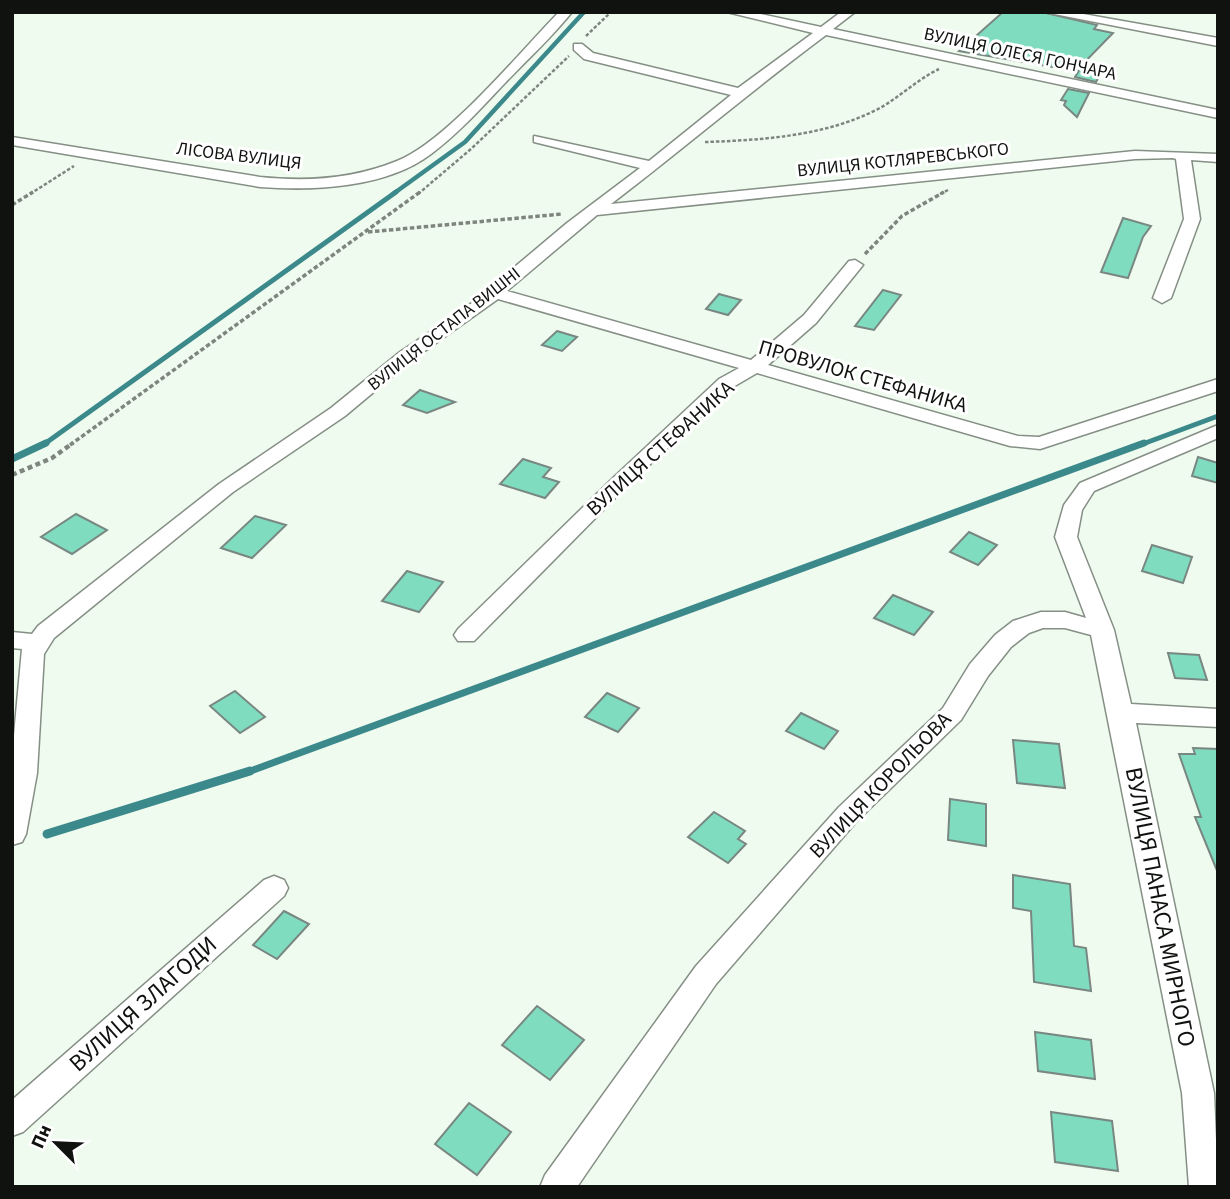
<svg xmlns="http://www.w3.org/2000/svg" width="1230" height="1199" font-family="'Source Sans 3',sans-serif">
<rect width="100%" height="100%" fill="#f0fbef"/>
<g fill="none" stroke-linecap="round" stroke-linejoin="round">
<polyline stroke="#3c898c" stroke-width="4.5" points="393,194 465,142 584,12"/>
<g stroke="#3c898c" stroke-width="5">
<polyline points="43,445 396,192"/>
<polyline points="1140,445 1218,416"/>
</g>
<g stroke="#3c898c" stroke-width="7">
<polyline points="12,459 46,443"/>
<polyline points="245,773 1144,443"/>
</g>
<polyline stroke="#3c898c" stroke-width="9" points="47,834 250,771"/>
</g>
<g fill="#7fdcbf" stroke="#798782" stroke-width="2">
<polygon points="1003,12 1042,12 1097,25 1094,29 1113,33 1076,71 959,51"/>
<polygon points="1081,67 1102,71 1096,82 1075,77"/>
<polygon points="1068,89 1089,93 1077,117 1064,105 1066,101 1061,100"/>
<polygon points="1123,218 1151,226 1143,237 1128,278 1101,272"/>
<polygon points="883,290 901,295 874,330 855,326"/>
<polygon points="719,294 741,300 728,315 706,309"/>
<polygon points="557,331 577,337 562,351 542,345"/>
<polygon points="420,390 455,402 427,413 403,405"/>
<polygon points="1198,457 1218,463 1218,483 1192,476"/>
<polygon points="523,459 551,468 543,477 559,482 545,498 500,484"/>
<polygon points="76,514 107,530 72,554 41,537"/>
<polygon points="255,516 286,525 252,558 221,548"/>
<polygon points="969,532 997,545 978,565 950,552"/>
<polygon points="1152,545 1192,557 1183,583 1142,571"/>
<polygon points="407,571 443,582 419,612 382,601"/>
<polygon points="893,595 933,612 914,635 874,618"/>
<polygon points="1168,653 1199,655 1207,680 1175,678"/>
<polygon points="235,691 265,717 240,733 210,706"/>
<polygon points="607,693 639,708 618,732 585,717"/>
<polygon points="801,713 838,731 824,749 786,731"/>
<polygon points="1013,740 1059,744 1065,788 1017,783"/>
<polygon points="1193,748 1218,749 1218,873 1195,817 1201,817 1179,754 1195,754"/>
<polygon points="950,799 986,804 986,846 948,840"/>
<polygon points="714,812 745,831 738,839 746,844 728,863 688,837"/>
<polygon points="1013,875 1070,884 1074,946 1086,948 1091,991 1034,982 1031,911 1013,908"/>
<polygon points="284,911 309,924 277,959 253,945"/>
<polygon points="537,1006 584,1040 550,1080 502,1045"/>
<polygon points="1035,1032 1091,1040 1095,1079 1038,1071"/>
<polygon points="469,1103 511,1132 477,1175 435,1144"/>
<polygon points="1051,1112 1112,1121 1118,1171 1055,1162"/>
</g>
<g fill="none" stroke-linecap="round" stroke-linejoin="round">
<g stroke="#858f85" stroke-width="3">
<g id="minor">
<path d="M 559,12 L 572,12 C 552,37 527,60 505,83 C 482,107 459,133 431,154 C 386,188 314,191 260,187 L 12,145 L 12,137 L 260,177 C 307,182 353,179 397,161 C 446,142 520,52 559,12 Z"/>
<path d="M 727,12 L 751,12 L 821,27 L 841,12 L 855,12 L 833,29 L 1218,110 L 1218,118 L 826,35 C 752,90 683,149 611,204 L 1135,151 L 1218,154 L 1218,162 L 1191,160 L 1200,219 L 1171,298 L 1162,303 L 1153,298 L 1184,219 L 1176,159 L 1173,158 L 1135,159 L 597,215 L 507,291 L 751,360 L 804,315 L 849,261 L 855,260 L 863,265 L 816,323 L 768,365 L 1018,436 L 1039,437 L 1218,379 L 1218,391 L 1040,449 L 1010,446 L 757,373 L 733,387 L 628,485 L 474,641 L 458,641 L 454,635 L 458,629 L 614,477 L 719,379 L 739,368 L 498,299 L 412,360 L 345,416 L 233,492 L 54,638 L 44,654 L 37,773 L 26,834 L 22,842 L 12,845 L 12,757 L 22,649 L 12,648 L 12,632 L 32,634 L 38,626 L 219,484 L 331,408 L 400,352 L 467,307 L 567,223 L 640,168 L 534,142 L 534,136 L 649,161 L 731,95 L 584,59 L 574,50 L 574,44 L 582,44 L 593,53 L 738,88 L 813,33 Z"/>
<polygon points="1044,12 1072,12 1218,38 1218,46"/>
<polygon points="1218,425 1218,438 1094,491 1082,510 1077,537 1114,630 1131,704 1218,709 1218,727 1136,723 1214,1093 1218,1187 1189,1187 1182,1093 1091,635 1065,628 1043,628 1029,633 1011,647 988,676 961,720 857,821 716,984 577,1187 540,1187 545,1175 696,966 839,807 943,708 970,664 995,635 1013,621 1041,612 1065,612 1086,618 1055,537 1064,505 1080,483"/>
<polygon points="274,876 284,880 288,888 284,896 23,1132 12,1136 12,1100 264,880"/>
</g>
</g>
<g stroke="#7e857d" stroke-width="2.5" stroke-dasharray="3.5 2" stroke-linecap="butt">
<polyline points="586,36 611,12"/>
<path d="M 705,142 C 764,140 827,136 880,108 C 901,96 918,79 939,69"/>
<polyline points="30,194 74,166"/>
<polyline points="418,194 471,149 569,56"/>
<polyline points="940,194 948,190"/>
</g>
<g stroke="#7e857d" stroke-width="3.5" stroke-dasharray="4.5 2.5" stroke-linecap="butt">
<polyline points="12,205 33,192"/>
<polyline points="368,232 562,214"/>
<polyline points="865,254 902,216 944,192"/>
<polyline points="70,445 420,192"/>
</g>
<polyline stroke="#7e857d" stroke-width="4.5" stroke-dasharray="5 3.5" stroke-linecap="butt" points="12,475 52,458 73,443"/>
<use href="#minor" fill="#fff" fill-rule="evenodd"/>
</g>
<g text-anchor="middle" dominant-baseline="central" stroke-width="6" stroke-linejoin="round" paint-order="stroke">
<g font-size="18" fill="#0f120e" stroke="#fff">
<text transform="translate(1020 54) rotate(12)">ВУЛИЦЯ ОЛЕСЯ ГОНЧАРА</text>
<text transform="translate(239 156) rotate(7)">ЛІСОВА ВУЛИЦЯ</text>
<text transform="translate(903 160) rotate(-6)">ВУЛИЦЯ КОТЛЯРЕВСЬКОГО</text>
<text transform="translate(444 329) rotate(-38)">ВУЛИЦЯ ОСТАПА ВИШНІ</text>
</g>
<g font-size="21" fill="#0f120e" stroke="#fff">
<text transform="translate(863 376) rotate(16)">ПРОВУЛОК СТЕФАНИКА</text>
<text transform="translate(660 448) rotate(-42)">ВУЛИЦЯ СТЕФАНИКА</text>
<text transform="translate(880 785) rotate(-46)">ВУЛИЦЯ КОРОЛЬОВА</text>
</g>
<g font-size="24" fill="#0f120e" stroke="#fff">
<text transform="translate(1160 907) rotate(79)">ВУЛИЦЯ ПАНАСА МИРНОГО</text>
<text transform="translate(143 1004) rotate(-42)">ВУЛИЦЯ ЗЛАГОДИ</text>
</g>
</g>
<rect width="1230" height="1199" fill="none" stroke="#0f120e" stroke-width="28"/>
<g transform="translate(56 1143) rotate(294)" stroke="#ffffff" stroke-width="5" paint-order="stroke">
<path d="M0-5L12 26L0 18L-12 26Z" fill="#0f120e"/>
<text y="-10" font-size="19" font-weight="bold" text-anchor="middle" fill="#0f120e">Пн</text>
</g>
</svg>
